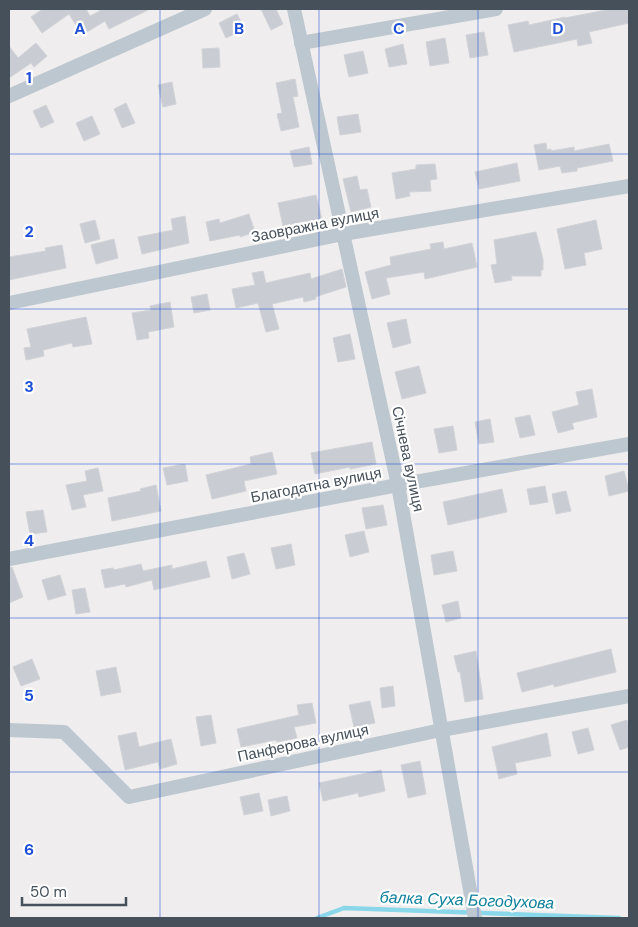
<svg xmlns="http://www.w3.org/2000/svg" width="638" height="927" font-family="'DM Sans',sans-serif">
<rect width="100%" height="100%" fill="#efeded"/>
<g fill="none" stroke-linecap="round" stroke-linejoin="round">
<polyline stroke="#89d7e9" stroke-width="4.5" points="317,918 344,908 619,918"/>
</g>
<g fill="#c9ccd2" stroke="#d1d3d8">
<polygon points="43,9 86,9 90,16 100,11 99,9 150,9 109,29 105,21 82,35 69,14 42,33 31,17"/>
<polygon points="261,9 276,9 283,24 271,30"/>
<polygon points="611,9 629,9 629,23 589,32 592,43 578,46 577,39 514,52 508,25 528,21 529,25 565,17 565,18"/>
<polygon points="237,14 245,29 226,38 219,23"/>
<polygon points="484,32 488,55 470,58 466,35"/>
<polygon points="445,38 449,63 430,66 426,42"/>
<polygon points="36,43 47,56 34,67 31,63 9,78 9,46 18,58"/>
<polygon points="403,44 407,64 389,67 385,49"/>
<polygon points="219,48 220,67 203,68 202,49"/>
<polygon points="363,51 368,73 349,77 344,55"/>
<polygon points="295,79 298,96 293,97 299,127 281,131 277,114 282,113 276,83"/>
<polygon points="172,82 176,104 163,107 158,85"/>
<polygon points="126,103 135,123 122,128 114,109"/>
<polygon points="46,105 54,122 41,128 33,111"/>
<polygon points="358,114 361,132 340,135 337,117"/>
<polygon points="92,116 100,134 84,141 76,123"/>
<polygon points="546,143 547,150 551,149 551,151 574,147 574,151 609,144 613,161 577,168 577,171 562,173 560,166 539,170 534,145"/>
<polygon points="309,147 312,164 294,167 290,151"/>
<polygon points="517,163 520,181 479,189 475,172"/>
<polygon points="435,164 437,179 430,180 431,191 409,192 410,196 396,199 392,173 416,169 416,165"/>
<polygon points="357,176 360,190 367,189 371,207 351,212 343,179"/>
<polygon points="316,195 322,219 306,222 306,221 283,226 278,203"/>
<polygon points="249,214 255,232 240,237 240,235 210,241 206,222 219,219 220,223"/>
<polygon points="185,216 189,243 142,254 138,237 173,230 171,219"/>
<polygon points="95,220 100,239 85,243 80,224"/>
<polygon points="596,220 602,249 584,253 586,265 565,269 557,229"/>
<polygon points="536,232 543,259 543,270 541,270 541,276 511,276 512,280 495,283 491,265 497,264 494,240"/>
<polygon points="114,239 118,258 96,264 91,245"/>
<polygon points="443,242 444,249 472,243 477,267 425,279 424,272 386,278 390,294 372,299 365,272 391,265 390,257 431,249 430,244"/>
<polygon points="62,245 66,268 9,280 9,257 46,251 45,248"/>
<polygon points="342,269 346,287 315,297 316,299 304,302 303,297 272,304 279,329 266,332 258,303 236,308 232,289 255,285 252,273 263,271 266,283 310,273 311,279"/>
<polygon points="207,294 210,310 194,313 191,297"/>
<polygon points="170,302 174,327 148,332 149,338 137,340 132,313 151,310 150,306"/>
<polygon points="86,317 92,344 73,347 72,343 43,350 44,356 26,360 24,348 31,347 27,329"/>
<polygon points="406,319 411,343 393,348 387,323"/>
<polygon points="350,334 355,359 338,362 333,338"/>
<polygon points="419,366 426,393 402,399 395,372"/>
<polygon points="592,389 597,417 572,423 574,429 558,433 552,412 579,405 576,392"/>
<polygon points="530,415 535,435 520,438 515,418"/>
<polygon points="490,419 494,442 479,444 475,422"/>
<polygon points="453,426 457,450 439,453 434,429"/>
<polygon points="372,442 376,464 350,469 350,467 315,474 311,453"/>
<polygon points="272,452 277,474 244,481 246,491 212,499 206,475 251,464 250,457"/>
<polygon points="185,464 188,481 167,485 163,468"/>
<polygon points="98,468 103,491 83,495 86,507 72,510 66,485 87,481 85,471"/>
<polygon points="624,471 629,491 609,496 605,476"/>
<polygon points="156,485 161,511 112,521 108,498 141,491 140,489"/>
<polygon points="545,486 548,502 530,505 527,489"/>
<polygon points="502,489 507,512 448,525 443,502"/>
<polygon points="566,491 571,511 556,514 552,494"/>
<polygon points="383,505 387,525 366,529 362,508"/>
<polygon points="43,510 47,532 30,534 26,512"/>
<polygon points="364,531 369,552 350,557 345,535"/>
<polygon points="291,544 295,565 276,569 271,548"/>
<polygon points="453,551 457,571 434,575 431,555"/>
<polygon points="244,553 250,574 232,579 227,557"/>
<polygon points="206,561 210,577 154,590 152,580 126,587 125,584 105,588 101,570 113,568 114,570 141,564 143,571 172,565 172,569"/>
<polygon points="12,567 23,597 9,603 9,568"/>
<polygon points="60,575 66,595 48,600 42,580"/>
<polygon points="85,588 90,612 76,614 72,590"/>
<polygon points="458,601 461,618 446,622 442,605"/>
<polygon points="611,649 616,672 554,687 554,684 522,692 517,673"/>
<polygon points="476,651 483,699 465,702 460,672 458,672 454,656"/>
<polygon points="32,659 40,679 21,686 13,667"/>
<polygon points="116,667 121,692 101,696 96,671"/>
<polygon points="393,686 395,706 382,708 380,688"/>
<polygon points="370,701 375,723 354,727 349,705"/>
<polygon points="312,703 316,723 294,727 297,738 277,742 276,740 241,747 237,729 299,715 297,705"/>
<polygon points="211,715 216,743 201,746 196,717"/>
<polygon points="627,720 629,727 629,747 620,750 611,725"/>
<polygon points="588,728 594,750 578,754 572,732"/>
<polygon points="136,732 139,747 171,739 177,764 160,769 158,762 125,770 118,736"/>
<polygon points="547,733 551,756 515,763 517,774 499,779 492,747"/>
<polygon points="420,761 426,794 408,798 401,765"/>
<polygon points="381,770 385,791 359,797 358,793 323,801 319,783"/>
<polygon points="259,793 263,811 244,815 240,797"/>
<polygon points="287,796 290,811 271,816 268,800"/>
</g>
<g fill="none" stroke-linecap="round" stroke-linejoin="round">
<g stroke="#bdc7cf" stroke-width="14">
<polyline points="294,9 398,485 475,918"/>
<polyline points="301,43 496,9"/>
<polyline points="9,96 205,9"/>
<polyline points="9,303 343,234 629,186"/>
<polyline points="9,559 398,485 629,444"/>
<polyline points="9,730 64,732 129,797 441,730 629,696"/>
</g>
</g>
<path fill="none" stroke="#1d4ed8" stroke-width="1" stroke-opacity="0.55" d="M 160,9 L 160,918M 319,9 L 319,918M 478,9 L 478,918M 9,154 L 629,154M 9,309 L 629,309M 9,464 L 629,464M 9,618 L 629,618M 9,772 L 629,772"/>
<g text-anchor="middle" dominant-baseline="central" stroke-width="4.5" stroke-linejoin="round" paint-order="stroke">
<g font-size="15" fill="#45505a" stroke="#fff">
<text transform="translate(315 225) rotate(-11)">Заовражна вулиця</text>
<text transform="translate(408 459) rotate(78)">Січнева вулиця</text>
<text transform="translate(316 485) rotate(-11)">Благодатна вулиця</text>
<text transform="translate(303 743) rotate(-12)">Панферова вулиця</text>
</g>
<g font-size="16" font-style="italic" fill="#0f809c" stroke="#fff">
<text transform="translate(467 900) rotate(2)">балка Суха Богодухова</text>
</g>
</g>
<g font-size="16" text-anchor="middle" font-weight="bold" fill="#1d4ed8" stroke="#fff" stroke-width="4.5" stroke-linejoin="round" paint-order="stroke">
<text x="80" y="34">A</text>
<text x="239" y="34">B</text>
<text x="399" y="34">C</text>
<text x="558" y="34">D</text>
<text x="29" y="83">1</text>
<text x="29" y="237">2</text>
<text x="29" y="392">3</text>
<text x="29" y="546">4</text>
<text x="29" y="701">5</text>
<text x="29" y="855">6</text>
</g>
<rect width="638" height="927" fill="none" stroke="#45505a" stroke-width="20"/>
<path d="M22 897v8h104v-8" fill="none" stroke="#45505a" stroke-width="2.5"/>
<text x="30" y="897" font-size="15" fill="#45505a" stroke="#ffffff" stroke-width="4" paint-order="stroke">50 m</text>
</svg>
